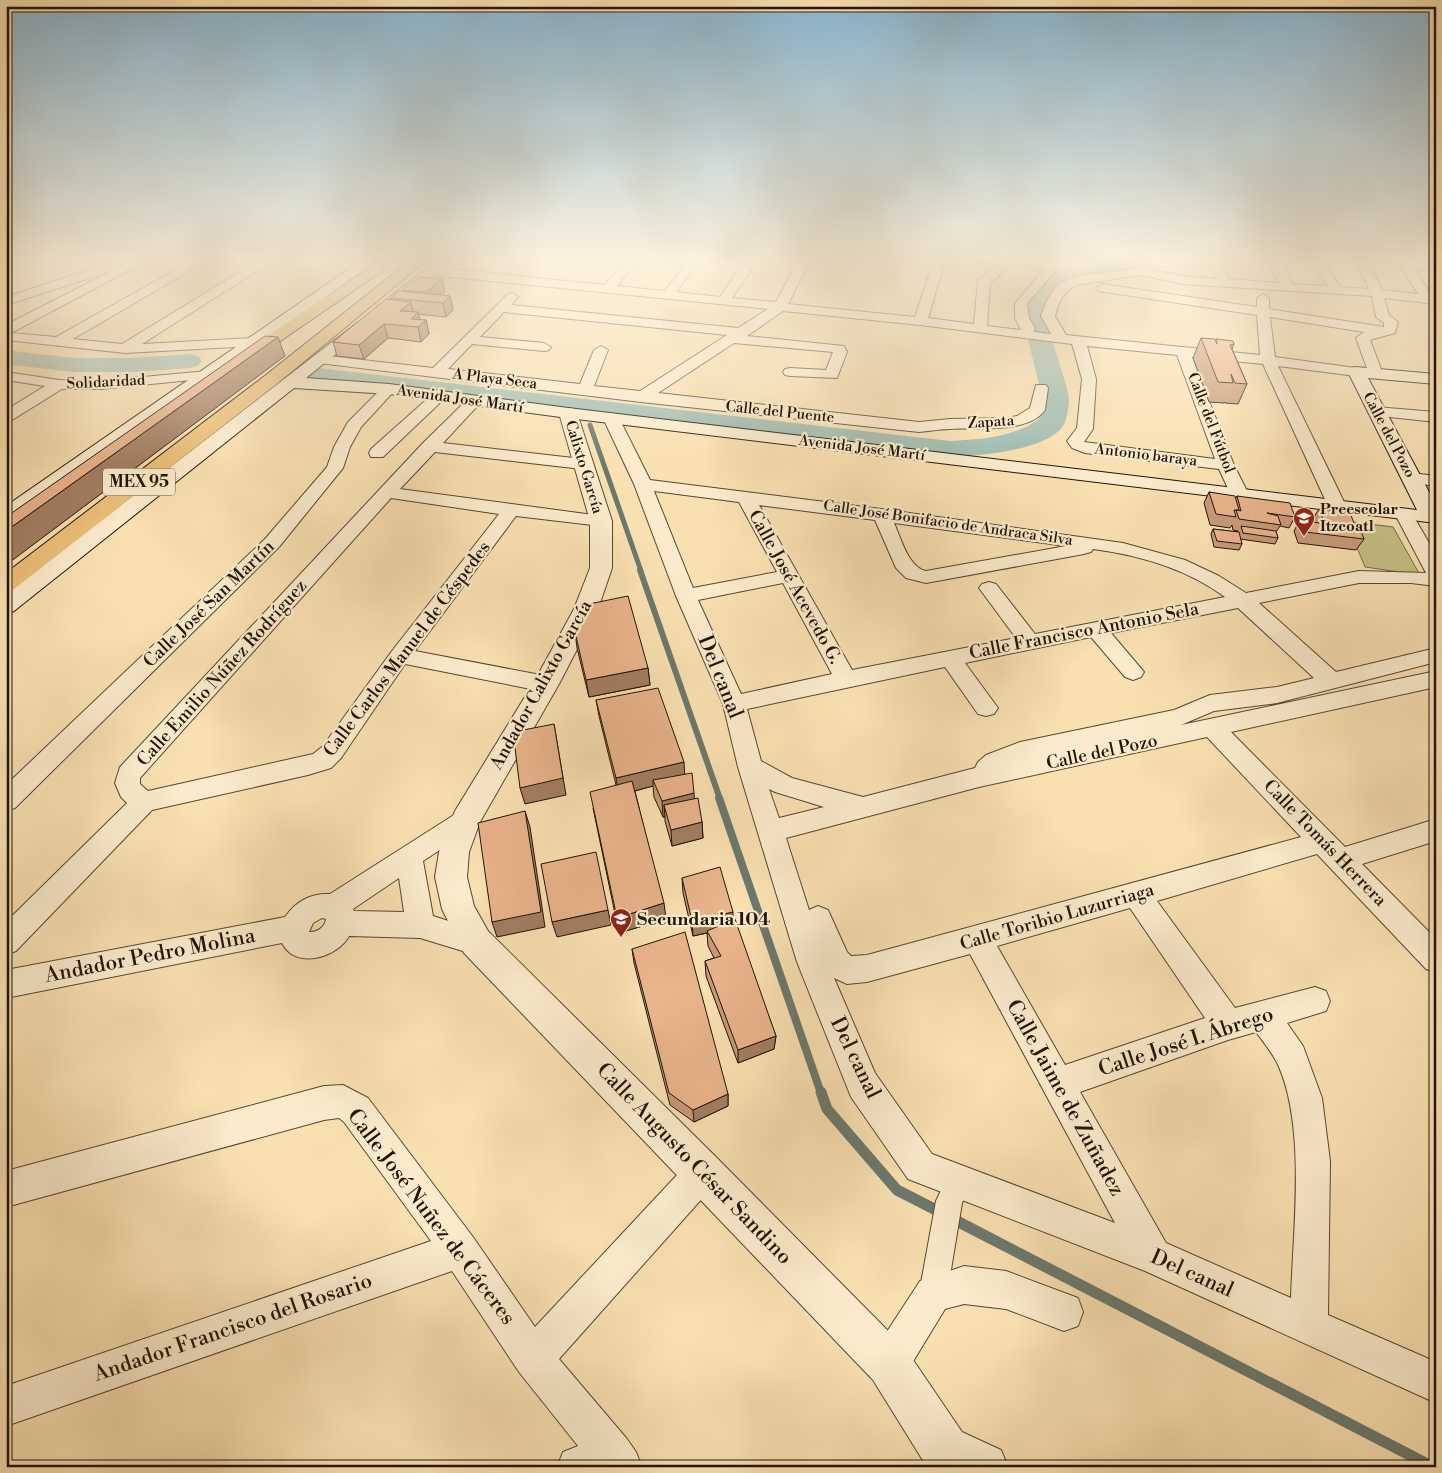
<svg xmlns="http://www.w3.org/2000/svg" width="1442" height="1473" font-family="'Libre Bodoni',serif">
<rect width="100%" height="100%" fill="#f9e0b1"/>
<filter id="stains"><feTurbulence type="fractalNoise" baseFrequency=".004" numOctaves="4"/><feColorMatrix values="0 0 0 0 .2 0 0 0 0 .09 0 0 0 0 .02 0 0 0 .5 -.17"/></filter>
<radialGradient id="worn" r=".72"><stop offset=".6" stop-color="#630" stop-opacity="0"/><stop offset="1" stop-color="#630" stop-opacity=".3"/></radialGradient>
<polygon fill="#c5c086" stroke="#726a47" points="1346,521 1393,527 1420,575 1365,567"/>
<g fill="none" stroke-linecap="round" stroke-linejoin="round">
<g stroke="#6b796d" stroke-width="5">
<polyline points="585,406 586,408"/>
<polyline points="590,425 641,571"/>
</g>
<polyline stroke="#6b796d" stroke-width="6" points="640,570 720,799"/>
<polyline stroke="#6b796d" stroke-width="8" points="719,798 821,1093"/>
<g stroke="#6b796d" stroke-width="11">
<polyline points="821,1092 827,1109 897,1190 942,1213"/>
<polyline points="951,1218 1433,1467"/>
</g>
<g fill="#9ebcb1" fill-rule="evenodd">
<path d="M 1118,259 L 1158,259 L 1155,263 L 1148,265 L 1059,284 L 1049,299 L 1048,330 L 1045,334 L 1052,340 C 1056,354 1068,386 1069,399 C 1069,405 1067,417 1065,422 C 1053,451 976,456 950,457 L 310,381 L 301,379 L 298,374 L 301,369 L 310,367 L 950,441 C 983,439 1012,438 1039,419 L 1043,399 L 1028,340 L 1032,335 L 1026,330 L 1027,299 L 1045,275 Z"/>
<polygon points="6,350 73,358 133,358 190,354 198,356 202,361 198,366 190,368 133,372 73,372 6,364"/>
</g>
<g stroke="#564732" stroke-width="2">
<polygon id="pedestrian" points="959,1167 968,1171 972,1180 962,1203 947,1294 943,1304 933,1308 923,1304 919,1294 936,1201 950,1171"/>
</g>
<g stroke="#564732" stroke-width="2">
<g id="minor">
<polygon points="135,259 150,259 11,333 56,337 195,259 210,259 73,339 122,344 261,259 276,259 142,344 253,338 260,342 253,346 125,353 6,340 6,325"/>
<path d="M 627,259 L 639,259 L 617,286 L 665,291 L 689,259 L 701,259 L 676,292 L 720,297 L 746,259 L 758,259 L 732,298 L 776,302 L 799,259 L 811,259 L 788,304 L 915,317 L 932,265 L 938,261 L 944,265 L 928,318 L 974,324 L 978,280 L 989,272 L 994,264 L 981,263 L 975,259 L 1020,259 L 1050,262 L 1053,259 L 1065,259 L 1027,304 L 1029,318 L 1035,328 L 1034,332 L 1051,334 L 1041,316 C 1045,304 1050,291 1061,283 C 1076,273 1118,273 1137,268 C 1154,264 1160,259 1179,259 L 1153,270 L 1183,276 L 1217,279 L 1206,259 L 1218,259 L 1229,279 L 1279,283 L 1268,259 L 1280,259 L 1292,284 L 1328,286 L 1310,259 L 1322,259 L 1340,287 L 1369,289 L 1355,259 L 1367,259 L 1382,290 L 1418,294 L 1400,265 L 1392,262 L 1390,260 L 1409,259 L 1436,266 L 1436,274 L 1414,268 L 1432,296 L 1436,296 L 1436,304 L 1384,298 L 1389,315 L 1398,322 L 1395,333 L 1370,340 L 1383,374 L 1381,377 L 1371,377 L 1369,374 L 1356,338 L 1364,332 L 1270,317 L 1275,357 L 1356,368 L 1361,369 L 1363,372 L 1361,375 L 1356,376 L 1278,366 L 1346,506 L 1343,510 L 1337,511 L 1331,510 L 1328,506 L 1263,364 L 1192,357 L 1234,465 L 1249,495 L 1246,499 L 1240,500 L 1234,499 L 1231,495 L 1219,469 L 1085,453 L 1072,448 L 1067,441 L 1077,428 L 1082,379 L 1072,344 L 920,325 L 783,311 L 747,336 L 844,346 L 847,352 L 837,378 L 790,376 L 785,375 L 783,372 L 785,369 L 790,368 L 826,370 L 833,352 L 734,343 L 658,393 L 919,422 L 950,419 L 1007,418 L 1017,416 L 1030,408 L 1036,385 L 1046,385 L 1048,388 L 1045,410 C 1028,434 977,427 951,429 C 940,429 930,431 919,432 L 641,402 L 319,363 L 314,362 L 312,359 L 314,356 L 319,355 L 433,368 L 508,294 L 512,293 L 518,297 L 511,305 L 738,328 L 768,309 L 432,275 L 426,271 L 432,267 L 605,285 ZM 1006,265 L 1044,269 L 1015,304 L 1015,318 L 1021,330 L 987,326 L 990,282 L 998,277 ZM 1140,275 L 1183,284 L 1372,296 L 1376,317 L 1384,323 L 1384,327 L 1269,309 L 1269,298 L 1263,294 L 1257,298 L 1257,307 L 1102,284 L 1096,288 L 1098,291 L 1257,315 L 1260,355 L 1066,335 L 1055,316 C 1059,302 1063,291 1077,285 ZM 504,312 L 727,335 L 640,391 L 594,386 L 608,350 L 601,346 L 594,350 L 580,384 L 448,369 L 472,344 L 544,351 L 549,350 L 551,347 L 544,343 L 480,337 ZM 1087,346 L 1177,355 L 1215,459 L 1084,442 L 1093,429 L 1096,379 Z"/>
<polygon points="95,268 101,272 99,275 6,305 6,297"/>
<polygon points="207,371 212,372 214,375 212,378 100,389 62,389 12,420 6,422 6,410 45,386 6,380 6,372 59,380 100,381"/>
<polygon points="389,385 394,386 396,389 361,427 350,447 343,468 279,547 15,808 6,811 6,785 265,539 327,467 334,447 348,422 384,386"/>
<polygon points="440,390 445,392 448,395 445,398 383,457 371,457 369,453 371,449 435,392"/>
<path d="M 474,396 L 479,398 L 482,401 L 443,443 L 582,459 L 588,460 L 590,464 L 588,468 L 582,469 L 435,452 L 400,489 L 601,516 L 607,517 L 610,521 L 607,525 L 601,526 L 516,516 L 415,651 L 546,676 L 554,678 L 557,684 L 554,690 L 546,692 L 405,664 L 341,758 L 331,768 L 308,775 L 152,810 L 16,951 L 6,955 L 6,922 L 127,803 L 121,797 L 115,783 L 120,767 L 423,443 L 469,398 ZM 391,498 L 499,514 L 392,651 L 323,746 L 313,754 L 148,791 L 140,784 L 140,778 Z"/>
<polygon points="1376,407 1436,412 1436,422 1371,415 1368,412 1371,409"/>
<path d="M 611,413 L 617,415 L 619,418 L 650,480 L 881,509 L 1123,543 L 1185,560 L 1219,576 L 1246,593 L 1359,571 L 1426,573 L 1395,514 L 1398,510 L 1404,509 L 1410,510 L 1436,555 L 1436,586 L 1411,583 L 1359,583 L 1259,603 L 1336,672 L 1436,648 L 1436,662 L 1277,703 L 1214,711 L 1181,725 L 1436,671 L 1436,687 L 1231,732 L 1345,847 L 1436,819 L 1436,841 L 1362,864 L 1436,939 L 1436,972 L 1426,969 L 1317,854 L 1157,901 L 1235,1008 L 1315,987 L 1326,991 L 1330,1001 L 1326,1011 L 1287,1023 L 1303,1046 L 1322,1098 L 1330,1161 L 1328,1315 L 1436,1362 L 1436,1403 L 1145,1271 L 908,1179 L 851,1097 L 797,962 L 738,767 L 723,704 L 676,596 L 634,484 L 603,418 L 605,415 ZM 654,491 L 739,502 L 777,572 L 693,588 ZM 759,505 L 875,520 L 896,568 L 906,578 L 926,583 L 1084,554 L 1091,552 L 1093,549 C 1139,555 1187,569 1225,597 L 1035,634 L 996,584 L 989,582 L 982,584 L 979,588 L 1016,638 L 852,670 ZM 894,523 L 1066,546 L 926,571 C 908,567 901,538 894,523 ZM 783,583 L 832,674 L 741,694 L 698,600 ZM 1238,608 L 1314,678 L 1277,687 L 1210,695 L 1174,710 L 1020,742 L 986,755 L 978,762 L 975,768 L 863,797 L 792,778 L 761,761 L 747,709 L 945,667 L 978,714 L 986,716 L 994,714 L 998,708 L 965,663 L 1091,637 L 1125,677 L 1133,680 L 1141,677 L 1144,672 L 1111,633 ZM 1207,737 L 1301,837 L 867,955 L 851,956 L 847,952 L 828,910 L 818,906 L 809,910 L 786,838 L 979,787 ZM 769,789 L 775,792 L 824,807 L 779,818 ZM 1130,908 L 1205,1018 L 1065,1065 L 997,946 ZM 970,954 L 1115,1223 L 932,1154 L 875,1073 L 834,978 L 847,984 L 867,982 ZM 1256,1032 C 1264,1043 1274,1055 1279,1067 C 1306,1130 1293,1230 1291,1298 L 1166,1243 L 1080,1092 L 1228,1040 Z"/>
<polygon points="1412,473 1436,476 1436,486 1406,482 1403,478 1406,474"/>
<path d="M 466,810 L 475,813 L 479,820 L 475,827 L 423,861 L 433,916 L 486,933 L 490,942 L 486,951 L 476,955 L 420,938 L 349,936 C 337,958 295,970 282,943 L 6,998 L 6,970 L 285,917 C 296,901 311,893 330,894 L 457,813 ZM 399,878 L 404,912 L 354,911 L 353,909 ZM 322,918 L 326,919 C 325,927 317,933 309,932 L 313,923 Z"/>
<polygon points="343,1085 368,1098 473,1237 535,1327 691,1160 703,1155 715,1160 720,1172 715,1184 559,1359 627,1439 636,1452 642,1467 557,1467 563,1452 578,1446 519,1372 452,1271 6,1426 6,1386 431,1241 344,1122 339,1118 324,1120 6,1207 6,1171 324,1086"/>
<polygon points="964,1266 1006,1271 1078,1298 1083,1312 1078,1326 1064,1331 1006,1309 964,1304 945,1309 903,1378 889,1384 875,1378 869,1364 875,1350 920,1281"/>
</g>
</g>
<g stroke="#564732" stroke-width="2">
<polygon id="tertiary" points="568,408 574,409 577,413 612,521 612,568 598,609 559,684 480,822 469,852 467,877 474,906 488,931 717,1158 905,1348 962,1432 1001,1450 1008,1467 927,1467 873,1380 464,953 442,909 435,877 439,852 455,811 534,682 574,609 590,568 590,521 559,413 562,409"/>
</g>
<g stroke="#1f1408" stroke-width="2">
<g id="secondary">
<polygon points="363,259 379,259 13,520 6,522 6,506"/>
<polygon points="438,259 454,259 400,303 390,303 388,300 390,297"/>
<polygon points="363,320 368,322 371,325 368,328 306,378 389,384 568,408 1417,510 1348,372 1350,368 1356,367 1436,374 1436,384 1368,378 1436,505 1436,523 568,418 389,394 294,388 14,611 6,614 6,594 358,322"/>
</g>
</g>
<g stroke="#1f1408" stroke-width="2">
<g id="primary">
<polygon points="383,259 400,259 251,361 239,361 237,358 239,355"/>
<polygon points="412,259 428,259 278,383 14,589 6,591 6,573 266,375"/>
</g>
</g>
<use href="#pedestrian" fill="#fbebcc" fill-rule="evenodd"/>
<use href="#minor" fill="#fbebcc" fill-rule="evenodd"/>
<use href="#tertiary" fill="#fbebcc" fill-rule="evenodd"/>
<use href="#secondary" fill="#fbebcc" fill-rule="evenodd"/>
<use href="#primary" fill="#ecc078" fill-rule="evenodd"/>
</g>
<g fill="#c89a78" stroke="#1f1408">
<polygon points="402,290 445,292 442,295 450,296 453,310 446,317 418,314 420,320 426,320 429,334 421,342 388,338 364,359 337,356 333,342 391,300 391,298 403,292"/>
<polygon points="1201,338 1216,341 1216,339 1234,344 1232,349 1247,384 1238,404 1225,403 1225,402 1224,403 1209,402 1193,358"/>
<polygon points="1209,492 1236,498 1237,496 1295,517 1289,528 1280,526 1276,532 1278,538 1275,544 1240,539 1242,544 1239,550 1214,547 1211,534 1213,529 1238,532 1238,531 1233,530 1232,525 1230,528 1210,525 1204,503"/>
<polygon points="1319,509 1356,528 1364,539 1356,550 1298,543 1294,531 1300,520 1313,522 1312,520"/>
<polygon points="575,632 648,668 650,685 589,697 577,648"/>
<polygon points="596,700 685,774 694,799 702,822 703,838 672,846 665,821 665,817 663,817 654,797 653,786 635,791 666,919 619,933 593,808 616,785 599,716"/>
<polygon points="682,878 733,920 776,1036 774,1049 738,1063 706,976 705,961 714,958 708,946 707,933 693,936 683,893"/>
<polygon points="632,949 728,1094 728,1106 694,1122 670,1105 634,963"/>
</g>
<g fill="#a37d61" stroke="#1f1408">
<polygon points="442,279 445,292 434,302 428,301 426,292"/>
<polygon points="450,296 453,310 446,317 443,303"/>
<polygon points="411,302 414,315 418,312 421,324 426,320 429,334 421,342 418,327 400,311"/>
<polygon points="384,324 388,338 364,359 359,345"/>
<polygon points="278,337 285,356 6,565 6,531"/>
<polygon points="648,668 650,685 589,697 586,680"/>
<polygon points="554,724 566,795 525,804 520,788"/>
<polygon points="684,762 685,779 653,780 653,786 619,795 616,778"/>
<polygon points="694,793 695,809 664,805 665,817 663,817 662,801"/>
<polygon points="525,811 530,827 545,927 497,937 492,922"/>
<polygon points="702,822 703,838 672,846 671,830"/>
<polygon points="664,903 666,919 619,933 617,918"/>
<polygon points="608,910 611,925 557,937 552,922"/>
<polygon points="733,912 733,927 693,936 692,921"/>
<polygon points="776,1036 774,1049 738,1063 738,1050"/>
<polygon points="728,1094 728,1106 694,1122 693,1110"/>
</g>
<g fill="#e9b38b" stroke="#1f1408">
<polygon points="419,277 442,279 426,292 402,290"/>
<polygon points="399,291 450,296 443,303 391,298"/>
<polygon points="386,299 411,302 400,311 418,312 411,319 426,320 418,327 384,324 359,345 333,342"/>
<polygon points="265,336 278,337 6,531 6,517"/>
<polygon points="1201,338 1215,339 1217,344 1216,339 1233,341 1234,344 1230,345 1247,384 1235,383 1231,374 1233,383 1218,382"/>
<polygon points="1209,492 1235,496 1239,510 1234,510 1236,517 1216,514"/>
<polygon points="1237,496 1290,503 1295,517 1267,513 1278,516 1281,525 1239,519 1236,510 1241,511"/>
<polygon points="1319,509 1350,513 1356,528 1360,529 1364,539 1305,532 1300,520 1325,524"/>
<polygon points="1241,526 1276,531 1278,538 1243,533"/>
<polygon points="1213,529 1239,532 1242,544 1217,541"/>
<polygon points="628,596 648,668 586,680 575,632 589,604"/>
<polygon points="658,688 684,762 616,778 596,700"/>
<polygon points="554,724 563,778 520,788 513,732"/>
<polygon points="692,773 694,793 662,801 653,780"/>
<polygon points="632,781 664,903 617,918 590,792"/>
<polygon points="698,798 702,822 671,830 664,805"/>
<polygon points="525,811 541,912 492,922 478,823"/>
<polygon points="596,852 608,910 552,922 541,864"/>
<polygon points="720,867 733,912 692,921 682,878"/>
<polygon points="735,919 776,1036 738,1050 705,961 721,956 707,931"/>
<polygon points="685,932 728,1094 693,1110 669,1093 632,949"/>
</g>
<linearGradient id="sky" x2="0" y2="1"><stop stop-color="#8ab7d2"/><stop offset="0.56" stop-color="#fcf1dc"/><stop offset="1" stop-color="#fcf1dc" stop-opacity="0"/></linearGradient>
<rect width="1442" height="465" fill="url(#sky)"/>
<defs>
<g id="school-pin" transform="scale(1.125)"><path d="M0 17L-7.5 6A9.5 9.5 0 1 1 7.5 6Z" fill="#8f2418" stroke="#fbebcc"/><path d="M0-5L7-2L0 1L-7-2ZM-4 1L0 2.5L4 1V4Q0 6-4 4Z" fill="#fff"/></g>
</defs>
<g fill-rule="evenodd">
<use href="#school-pin" x="1304" y="518"/>
<use href="#school-pin" x="621" y="919"/>
</g>
<g text-anchor="middle" dominant-baseline="central" stroke-width="4.5" stroke-linejoin="round" paint-order="stroke">
<g font-size="15" fill="#1f1408" stroke="#fbebcc">
<text transform="translate(495 379) rotate(7)">A Playa Seca</text>
<text transform="translate(106 382) rotate(-3)">Solidaridad</text>
<text transform="translate(460 399) rotate(8)">Avenida José Martí</text>
<text transform="translate(780 412) rotate(6)">Calle del Puente</text>
<text transform="translate(991 422) rotate(-4)">Zapata</text>
<text transform="translate(1211 423) rotate(69)">Calle del Fútbol</text>
<text transform="translate(1389 435) rotate(62)">Calle del Pozo</text>
<text transform="translate(862 448) rotate(7)">Avenida José Martí</text>
<text transform="translate(1146 455) rotate(7)">Antonio baraya</text>
<text transform="translate(584 467) rotate(73)">Calixto García</text>
<text transform="translate(948 523) rotate(8)">Calle José Bonifacio de Andraca Silva</text>
</g>
<g font-size="15" font-weight="bold" fill="#1f1408" stroke="#fbebcc" text-anchor="start">
<text x="1320" y="509">Preescolar<tspan x="1320" dy="17">Itzcoatl</tspan></text>
</g>
<rect fill="#fbebcc" stroke="#615443" stroke-width="1" x="103" y="468.5" width="72" height="27" rx="4"/>
<g font-size="16" font-weight="bold" fill="#1f1408">
<text x="139" y="482">MEX 95</text>
</g>
<g font-size="18" fill="#1f1408" stroke="#fbebcc">
<text transform="translate(795 587) rotate(61)">Calle José Acevedo G.</text>
<text transform="translate(209 604) rotate(-44)">Calle José San Martín</text>
<text transform="translate(1084 631) rotate(-11)">Calle Francisco Antonio Sela</text>
<text transform="translate(407 649) rotate(-53)">Calle Carlos Manuel de Céspedes</text>
<text transform="translate(222 673) rotate(-48)">Calle Emilio Núñez Rodríguez</text>
<text transform="translate(541 685) rotate(-61)">Andador Calixto García</text>
<text transform="translate(1102 752) rotate(-12)">Calle del Pozo</text>
<text transform="translate(1325 843) rotate(46)">Calle Tomás Herrera</text>
<text transform="translate(1057 917) rotate(-16)">Calle Toribio Luzurriaga</text>
</g>
<g font-size="18" font-weight="bold" fill="#1f1408" stroke="#fbebcc" text-anchor="start">
<text x="637" y="919">Secundaria 104</text>
</g>
<g font-size="21" fill="#1f1408" stroke="#fbebcc">
<text transform="translate(720 677) rotate(68)">Del canal</text>
<text transform="translate(150 956) rotate(-11)">Andador Pedro Molina</text>
<text transform="translate(1186 1042) rotate(-18)">Calle José I. Ábrego</text>
<text transform="translate(855 1058) rotate(64)">Del canal</text>
<text transform="translate(1065 1098) rotate(61)">Calle Jaime de Zuñadez</text>
<text transform="translate(694 1164) rotate(46)">Calle Augusto César Sandino</text>
<text transform="translate(431 1217) rotate(53)">Calle José Nuñez de Cáceres</text>
<text transform="translate(1192 1274) rotate(24)">Del canal</text>
<text transform="translate(233 1328) rotate(-19)">Andador Francisco del Rosario</text>
</g>
</g>
<rect width="1442" height="1473" fill="none" stroke="#f9e0b1" stroke-width="25"/>
<rect x="8" y="8" width="1427" height="1458" fill="none" stroke="#1f1408" stroke-width="2.5"/>
<rect x="12" y="12" width="1417" height="1448" fill="none" stroke="#1f1408"/>
<rect width="100%" height="100%" filter="url(#stains)"/>
<rect width="100%" height="100%" fill="url(#worn)"/>
</svg>
